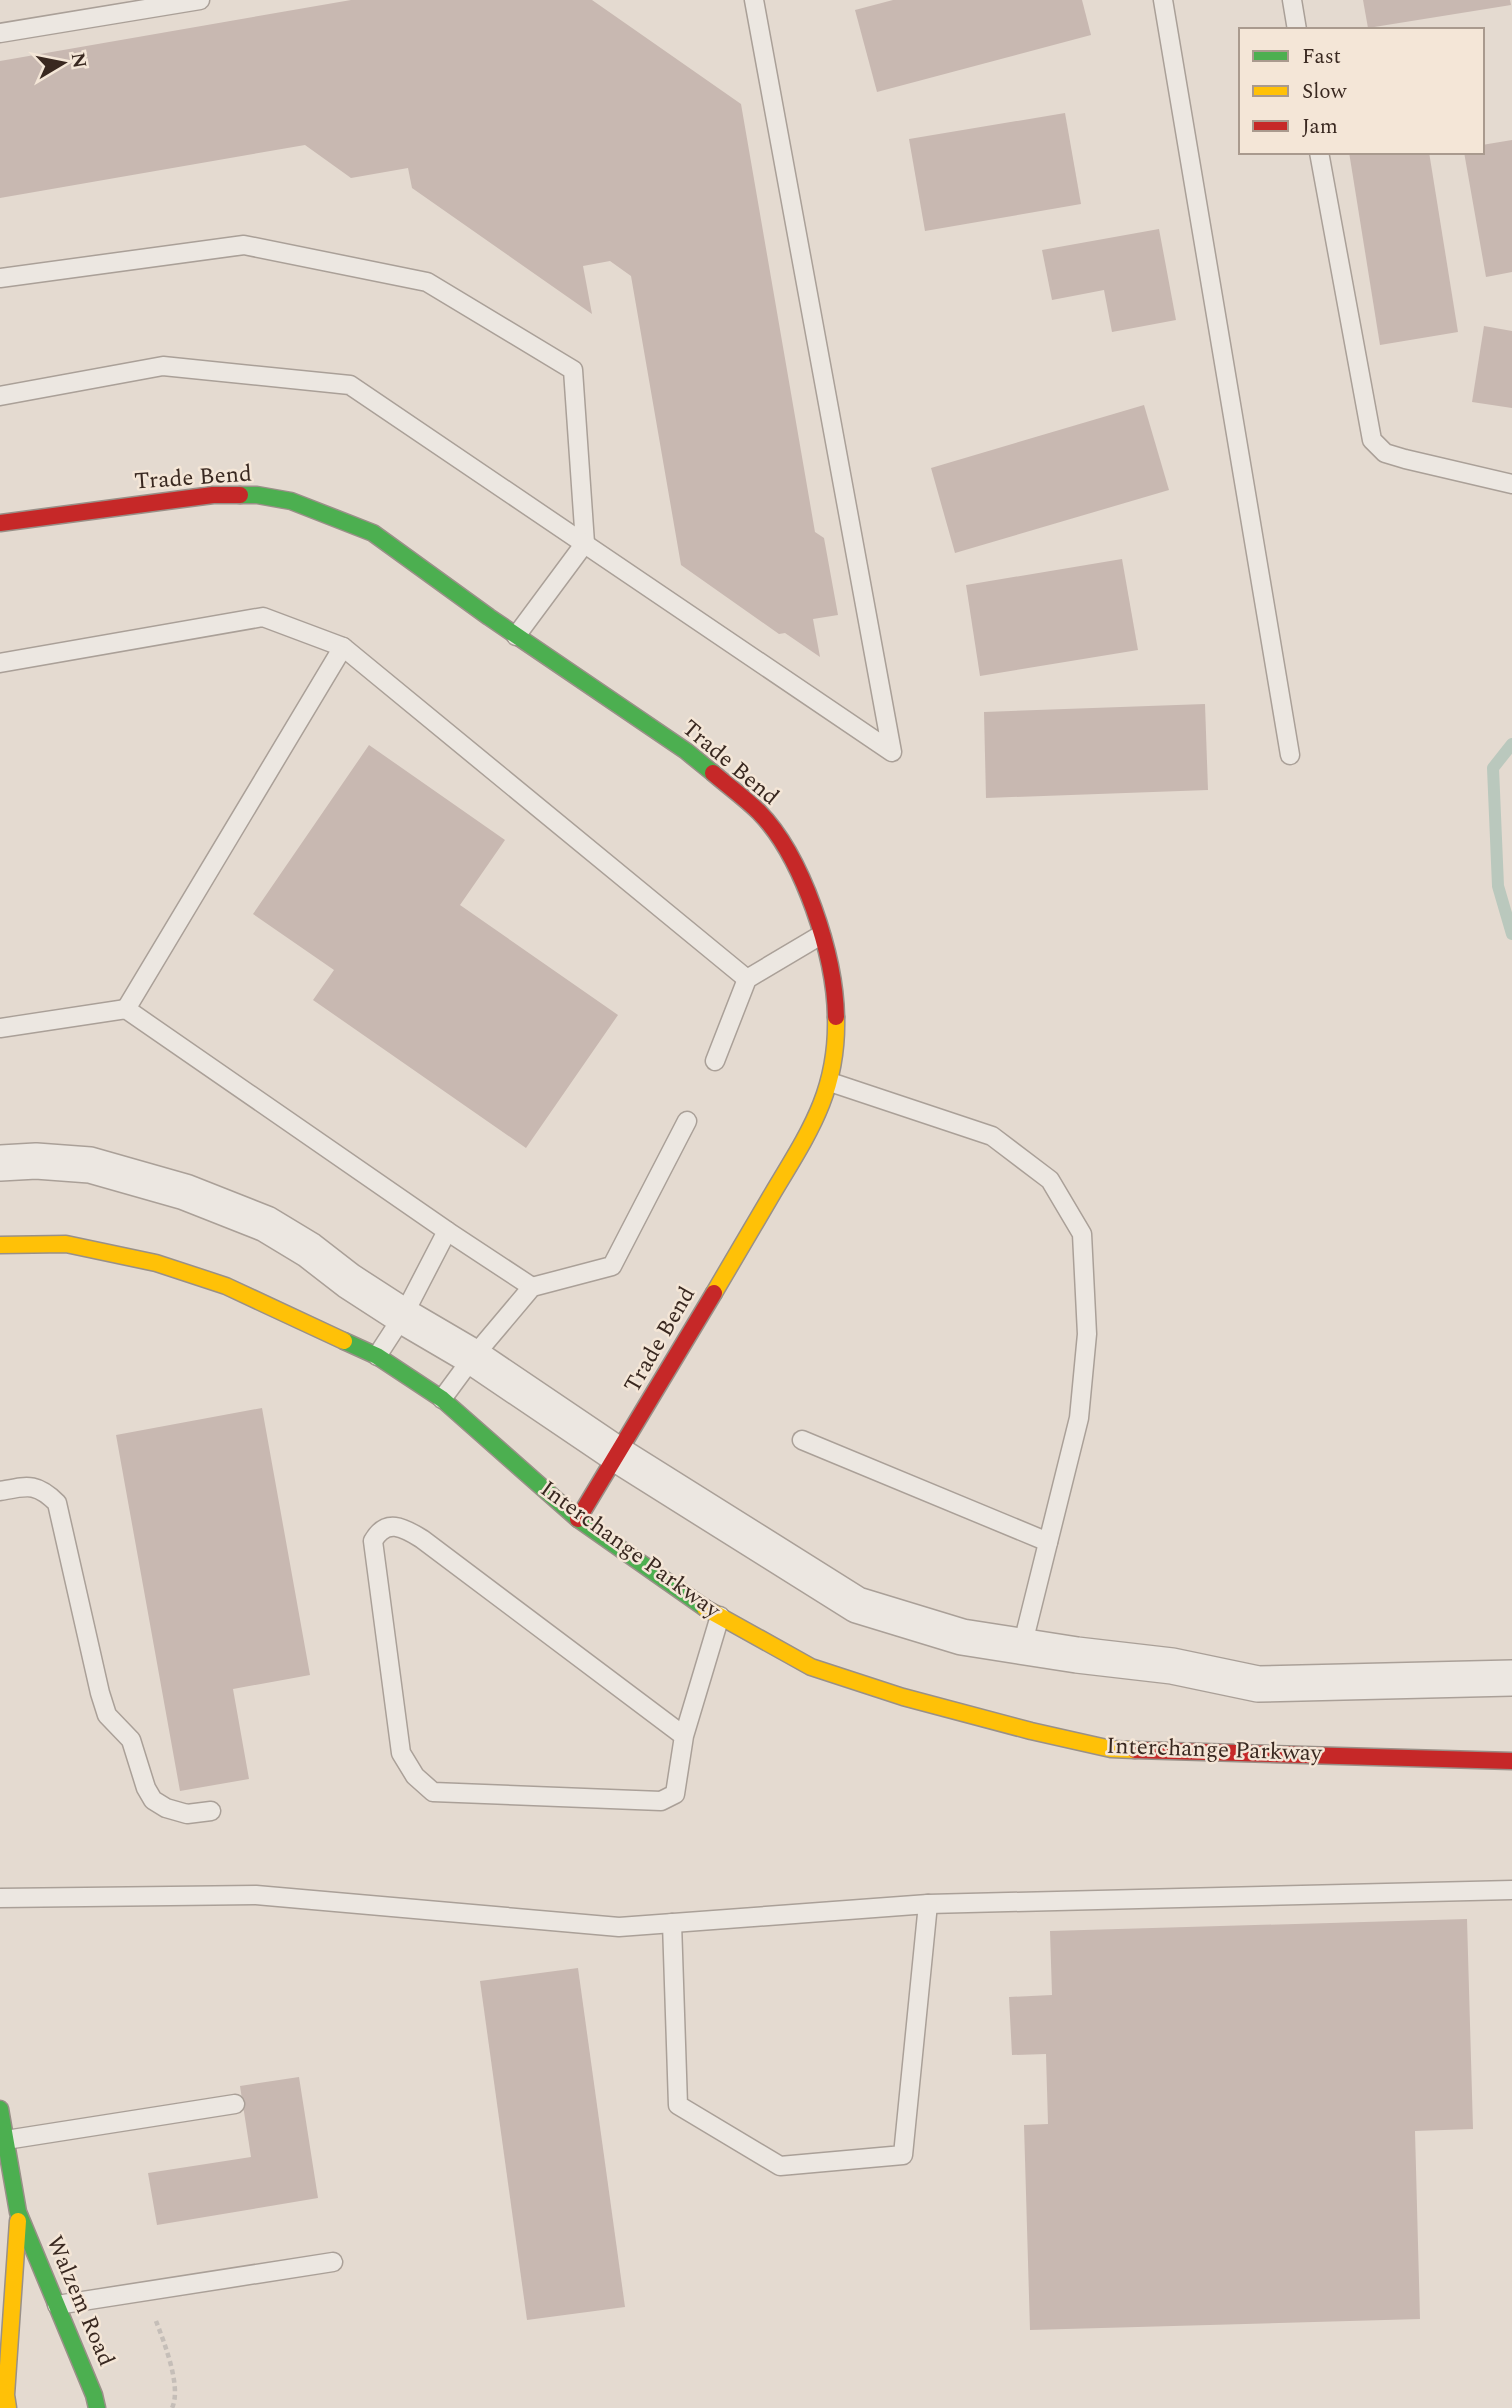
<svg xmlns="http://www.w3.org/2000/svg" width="1512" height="2408" font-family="Spectral,serif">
<rect width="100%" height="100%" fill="#e4dad0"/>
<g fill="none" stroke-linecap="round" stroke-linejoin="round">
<polyline stroke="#bac8bd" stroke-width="12" points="1512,744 1493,768 1498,886 1512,934"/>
</g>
<g fill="#c8b8b1">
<polygon points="351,0 592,0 741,104 815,532 824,538 838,615 813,619 820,657 785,633 779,634 681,565 631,276 610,261 583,266 592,314 412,188 408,168 351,178 305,145 0,198 0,61"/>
<polygon points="893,0 1082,0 1091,35 877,92 855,10"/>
<polygon points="1363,0 1510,0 1511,5 1368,28"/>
<polygon points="1065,113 1081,204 925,231 909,139"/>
<polygon points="1512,140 1512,272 1486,277 1464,152 1482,152 1482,145"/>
<polygon points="1349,152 1429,152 1458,332 1380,345"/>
<polygon points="1159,229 1176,320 1112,332 1104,290 1052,300 1042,250"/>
<polygon points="1484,326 1512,331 1512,408 1472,402"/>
<polygon points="1144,405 1169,490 955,553 931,468"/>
<polygon points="1122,559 1138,650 980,676 966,585"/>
<polygon points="1205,704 1208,790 986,798 984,712"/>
<polygon points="369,745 505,840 460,905 618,1015 526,1148 313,1000 334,970 253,914"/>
<polygon points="262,1408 310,1675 233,1689 249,1779 180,1791 116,1435"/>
<polygon points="1467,1919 1473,2129 1415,2131 1420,2319 1030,2330 1024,2125 1048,2124 1046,2054 1012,2055 1009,1997 1052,1995 1050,1931"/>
<polygon points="578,1968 625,2307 527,2320 480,1981"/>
<polygon points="299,2077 318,2198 157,2225 148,2173 251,2157 240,2086"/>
</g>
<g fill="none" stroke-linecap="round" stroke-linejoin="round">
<g stroke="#aaa098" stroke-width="21">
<g id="lane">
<polyline points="1163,0 1290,755"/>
<polyline points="1292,0 1297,30"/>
<polyline points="0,33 200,0"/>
<polyline points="1319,152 1372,440 1385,453 1405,459 1512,484"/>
<polyline points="0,278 244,245 427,282 573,370 585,543 516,636"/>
<polyline points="0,396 163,366 350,385 892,752 754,0"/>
<polyline points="0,663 263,617 343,647 747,979"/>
<polyline points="126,1009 343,647"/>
<polyline points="0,1028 126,1009 447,1231 403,1316 377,1356"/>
<polyline points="715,1061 747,979 821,935"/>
<polyline points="830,1082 992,1136 1050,1180 1082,1234 1087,1334 1079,1418 1022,1647"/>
<polyline points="447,1231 532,1287"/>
<polyline points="442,1399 473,1357 532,1287 612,1266 687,1121"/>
<polyline points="802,1440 1048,1542"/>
<path d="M 0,1491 C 27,1486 36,1482 57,1503 L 100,1693 L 107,1715 L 131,1740 L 146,1788 L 153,1800 L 166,1808 L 187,1814 L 211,1811"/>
<path d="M 684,1736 L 422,1539 C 403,1527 386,1518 373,1541 L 401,1753 L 415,1776 L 433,1792 L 661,1801 L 675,1794 L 684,1736 L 720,1616"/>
<polyline points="0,1898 256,1895 619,1927 928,1904 1512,1890"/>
<polyline points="672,1923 678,2105 780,2166 903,2155 928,1904"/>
<polyline points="6,2140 235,2104"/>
<polyline points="57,2305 333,2262"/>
</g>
</g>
<g stroke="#aaa098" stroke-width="38">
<polyline id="street" points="0,1163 36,1161 90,1165 185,1192 266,1224 309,1250 349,1281 403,1316 473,1357 618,1455 857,1605 962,1637 1077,1655 1172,1666 1258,1684 1512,1678"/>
</g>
<g stroke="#999088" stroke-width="19">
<g id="fast">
<polyline points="240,495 257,495 291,501 373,533 489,617 686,751 713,773"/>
<polyline points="344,1341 377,1356 442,1399 578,1519 705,1608"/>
<polyline points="0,2109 18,2212 94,2395 97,2408"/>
</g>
</g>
<g stroke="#999088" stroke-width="19">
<g id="slow">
<polyline points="0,1245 66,1244 156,1263 226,1286 344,1341"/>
<path d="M 714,1293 C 734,1259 754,1225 774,1191 C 810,1131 838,1090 836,1017"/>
<polyline points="705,1608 811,1667 903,1697 1031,1731 1111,1749 1135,1750"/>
<polyline points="8,2408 6,2395 18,2221"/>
</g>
</g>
<g stroke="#999088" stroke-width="19">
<g id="jam">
<polyline points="0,523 213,495 240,495"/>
<path d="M 713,773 C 728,786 745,798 759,812 C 803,857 835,955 836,1017"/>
<polyline points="578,1519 714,1293"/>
<polyline points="1135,1750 1512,1761"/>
</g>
</g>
<path stroke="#c5beb8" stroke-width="4.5" stroke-dasharray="5 3.5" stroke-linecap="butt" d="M 156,2321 C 164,2342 182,2387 172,2408"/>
<use href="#lane" stroke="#ece7e1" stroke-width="18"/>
<use href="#street" stroke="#ece7e1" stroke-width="35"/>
<use href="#fast" stroke="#4caf50" stroke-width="16"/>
<use href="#slow" stroke="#ffc107" stroke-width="16"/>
<use href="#jam" stroke="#c62828" stroke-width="16"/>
</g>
<g text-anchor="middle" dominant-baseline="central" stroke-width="5" stroke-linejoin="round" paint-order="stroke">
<g font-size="23" fill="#392820" stroke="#f4e6d7">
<text transform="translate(193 478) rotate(-4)">Trade Bend</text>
<text transform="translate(730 763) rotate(40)">Trade Bend</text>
<text transform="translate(660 1340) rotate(-60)">Trade Bend</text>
<text transform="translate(630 1550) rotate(36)">Interchange Parkway</text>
<text transform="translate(1214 1750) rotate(2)">Interchange Parkway</text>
<text transform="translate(80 2301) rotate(67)">Walzem Road</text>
</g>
</g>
<rect x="1239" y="28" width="245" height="126" fill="#f4e6d7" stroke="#a99a8e" stroke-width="2"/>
<rect x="1253" y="51" width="35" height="10" fill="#4caf50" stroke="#a99a8e" stroke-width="2"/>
<text x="1302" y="63" font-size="21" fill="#392820">Fast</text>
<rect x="1253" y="86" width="35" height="10" fill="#ffc107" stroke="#a99a8e" stroke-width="2"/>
<text x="1302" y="98" font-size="21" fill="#392820">Slow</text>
<rect x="1253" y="121" width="35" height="10" fill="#c62828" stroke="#a99a8e" stroke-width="2"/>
<text x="1302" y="133" font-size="21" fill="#392820">Jam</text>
<g transform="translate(63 63) rotate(80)" stroke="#f4e6d7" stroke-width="5" paint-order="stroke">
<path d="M0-5L12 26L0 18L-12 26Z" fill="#392820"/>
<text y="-10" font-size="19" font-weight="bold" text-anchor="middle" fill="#392820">N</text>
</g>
</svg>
